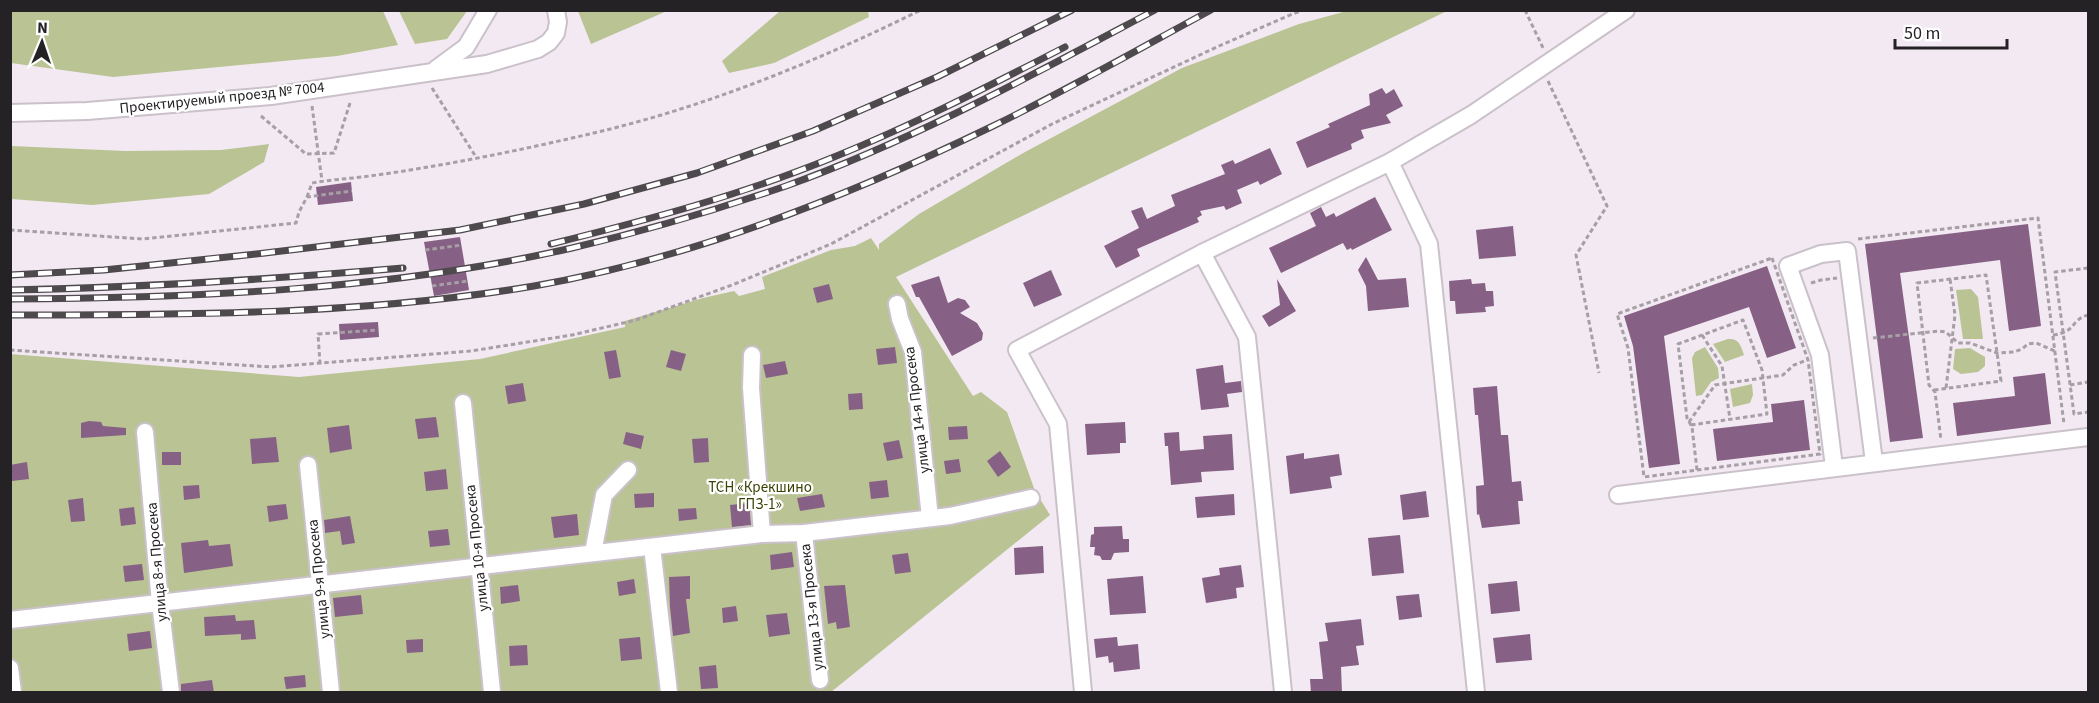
<svg xmlns="http://www.w3.org/2000/svg" width="2099" height="703" font-family="'Source Sans 3',sans-serif">
<rect width="100%" height="100%" fill="#f3e9f2"/>
<g fill="#bac394">
<polygon points="11,10 383,11 398,45 337,56 113,77 11,63"/>
<polygon points="399,11 467,11 447,39 415,44"/>
<polygon points="578,11 578,10 667,11 591,44"/>
<polygon points="780,11 868,11 869,17 774,63 729,73 722,61"/>
<polygon points="1347,11 1447,11 896,277 973,396 981,392 1007,412 1035,491 1050,515 831,692 11,692 10,354 299,377 480,359 625,327 625,321 703,298 734,291 739,296 765,289 762,277 831,250 855,246 871,238 879,250 879,244 919,214 1025,152 1182,68 1299,24"/>
<polygon points="269,144 264,162 209,194 92,205 11,199 11,146 126,151 221,150"/>
<polygon points="1971,289 1978,297 1983,339 1963,339 1956,290"/>
<path d="M 1728,339 C 1739,338 1741,346 1744,355 L 1725,362 L 1713,344 Z"/>
<polygon points="1705,347 1718,368 1719,378 1711,382 1702,395 1696,396 1692,358 1695,352"/>
<polygon points="1970,348 1985,357 1985,366 1978,372 1961,374 1953,369 1955,349"/>
<polygon points="1752,384 1753,395 1750,403 1733,407 1730,389"/>
</g>
<g fill="#866185">
<polygon points="1382,88 1386,94 1394,89 1403,106 1386,115 1391,123 1361,130 1364,138 1351,144 1352,149 1307,168 1296,142 1330,127 1328,124 1370,105 1369,94"/>
<polygon points="1270,148 1282,174 1260,185 1258,181 1237,190 1242,203 1226,210 1224,206 1200,211 1202,215 1197,218 1199,222 1137,249 1140,256 1116,268 1104,246 1139,228 1131,211 1142,207 1147,219 1175,206 1171,195 1225,174 1221,165 1233,160 1235,164"/>
<polygon points="351,182 353,201 318,205 316,187"/>
<polygon points="1375,197 1392,230 1352,250 1351,248 1347,250 1343,243 1281,273 1269,248 1316,226 1310,213 1321,207 1326,217 1334,213 1336,217"/>
<polygon points="2028,224 2041,326 2009,331 2000,260 1900,273 1923,438 1890,442 1865,244"/>
<polygon points="1513,226 1516,256 1479,259 1476,230"/>
<polygon points="460,237 469,290 434,296 424,242"/>
<polygon points="1366,257 1378,280 1406,278 1409,307 1368,311 1366,286 1358,270"/>
<polygon points="1767,266 1796,348 1767,358 1749,307 1664,336 1680,464 1649,468 1633,346 1624,316"/>
<polygon points="1051,270 1062,295 1034,307 1023,283"/>
<polygon points="939,276 948,303 958,298 965,300 970,307 960,313 977,323 983,333 982,340 952,356 919,297 916,297 911,285"/>
<polygon points="1277,279 1296,311 1269,327 1262,316 1280,305"/>
<polygon points="1471,279 1472,284 1485,283 1486,291 1493,291 1494,306 1485,307 1486,312 1456,314 1455,301 1450,301 1449,281"/>
<polygon points="829,284 833,299 817,303 813,288"/>
<polygon points="378,322 379,337 340,340 339,324"/>
<polygon points="895,347 897,363 878,365 876,349"/>
<polygon points="616,350 621,377 609,379 604,352"/>
<polygon points="671,350 686,354 681,371 666,367"/>
<polygon points="785,361 788,374 766,378 763,365"/>
<polygon points="1223,365 1225,383 1241,381 1242,392 1227,394 1229,407 1201,410 1196,369"/>
<polygon points="2045,373 2051,424 1957,436 1953,403 2015,396 2013,377"/>
<polygon points="523,383 526,401 508,404 505,386"/>
<polygon points="1497,386 1501,435 1508,435 1512,482 1521,481 1523,501 1518,501 1520,524 1482,528 1479,514 1477,515 1476,486 1484,485 1478,415 1475,415 1473,388"/>
<polygon points="862,393 863,409 849,410 848,394"/>
<polygon points="1804,400 1810,450 1717,461 1713,429 1773,422 1771,404"/>
<polygon points="436,417 439,437 418,439 415,419"/>
<polygon points="89,421 101,422 103,426 126,428 126,435 81,438 81,423"/>
<polygon points="1125,422 1126,443 1120,443 1120,453 1087,455 1085,424"/>
<polygon points="349,425 352,449 330,453 327,428"/>
<polygon points="967,426 968,439 949,440 948,427"/>
<polygon points="626,432 644,436 641,449 623,444"/>
<polygon points="1179,432 1180,451 1204,449 1203,436 1232,434 1234,470 1201,472 1202,482 1171,485 1168,446 1165,446 1164,433"/>
<polygon points="276,437 279,462 252,464 250,439"/>
<polygon points="708,438 709,462 694,463 692,439"/>
<polygon points="899,440 903,458 887,461 883,443"/>
<polygon points="1000,451 1011,467 998,477 987,461"/>
<rect x="162" y="452" width="19" height="13"/>
<polygon points="1304,453 1304,459 1339,454 1342,475 1330,477 1332,488 1290,494 1286,456"/>
<polygon points="959,459 961,472 946,474 944,461"/>
<polygon points="27,462 29,479 12,481 10,465"/>
<polygon points="446,469 448,489 426,491 424,472"/>
<polygon points="887,480 889,497 871,499 869,482"/>
<polygon points="199,485 200,498 184,500 183,486"/>
<polygon points="1426,491 1429,517 1403,520 1400,495"/>
<polygon points="654,493 654,507 635,508 634,494"/>
<polygon points="822,494 825,507 800,511 797,498"/>
<polygon points="1234,494 1235,515 1197,518 1195,497"/>
<polygon points="83,498 85,521 71,522 68,500"/>
<polygon points="749,503 751,525 732,527 730,505"/>
<polygon points="286,504 288,519 269,522 267,506"/>
<polygon points="134,507 136,524 121,526 119,509"/>
<polygon points="696,508 697,519 679,521 678,509"/>
<polygon points="577,514 579,535 554,538 551,517"/>
<polygon points="350,516 355,543 342,545 340,531 325,533 324,520"/>
<polygon points="1122,526 1123,539 1129,539 1129,552 1114,553 1111,560 1102,560 1100,556 1094,555 1095,547 1090,547 1091,535 1094,534 1094,527"/>
<polygon points="448,529 450,545 430,547 428,531"/>
<polygon points="1400,535 1404,573 1372,576 1368,538"/>
<polygon points="208,540 209,546 230,544 233,566 184,573 181,543"/>
<polygon points="1043,546 1044,573 1015,575 1014,548"/>
<polygon points="792,552 794,567 771,570 770,555"/>
<polygon points="908,553 911,572 895,574 892,555"/>
<polygon points="142,564 144,580 125,582 123,566"/>
<polygon points="1241,565 1244,587 1236,588 1237,598 1206,603 1202,578 1220,575 1219,568"/>
<polygon points="690,576 690,599 686,599 690,633 673,636 670,607 669,577"/>
<polygon points="1143,576 1146,613 1110,615 1107,579"/>
<polygon points="634,579 636,593 619,596 617,582"/>
<polygon points="1517,581 1520,611 1491,614 1488,584"/>
<polygon points="518,585 520,601 501,604 500,587"/>
<polygon points="845,585 850,627 837,629 836,622 828,624 824,586"/>
<polygon points="1419,594 1422,617 1399,620 1396,596"/>
<polygon points="361,595 363,614 335,617 333,598"/>
<polygon points="736,606 738,621 723,623 722,608"/>
<polygon points="787,613 790,634 769,637 766,615"/>
<polygon points="235,615 236,621 254,620 256,639 241,640 241,634 205,636 204,617"/>
<polygon points="1361,619 1364,645 1356,646 1359,665 1341,667 1342,693 1311,693 1310,679 1323,679 1319,642 1328,641 1325,623"/>
<polygon points="150,631 152,648 129,651 127,634"/>
<polygon points="1530,634 1532,660 1496,663 1493,638"/>
<polygon points="640,637 642,659 621,661 619,639"/>
<polygon points="1117,637 1118,646 1138,644 1140,669 1114,672 1113,662 1109,663 1108,656 1096,658 1094,639"/>
<polygon points="423,639 423,652 407,653 406,640"/>
<polygon points="527,645 528,665 510,666 509,646"/>
<polygon points="716,665 718,688 701,689 699,667"/>
<polygon points="305,675 306,687 286,689 284,677"/>
<polygon points="212,680 214,693 181,693 181,684"/>
</g>
<g fill="none" stroke-linecap="round" stroke-linejoin="round">
<g stroke="#cac1ca" stroke-width="20">
<g id="minor">
<polyline points="436,69 466,47 488,10"/>
<polyline points="10,113 87,111 271,96 487,64 538,49 549,42 556,33 558,22 556,10"/>
<polyline points="1390,162 1471,115 1626,10"/>
<polyline points="1202,253 1247,337 1283,692"/>
<polyline points="897,304 900,319 913,352 930,518"/>
<polyline points="752,355 751,388 762,534"/>
<polyline points="463,403 492,692"/>
<polyline points="145,432 160,603 171,692"/>
<polyline points="308,465 331,692"/>
<polyline points="1834,467 1820,355 1788,266 1821,254 1847,251 1874,462"/>
<polyline points="1618,495 2088,437"/>
<polyline points="804,533 820,680"/>
<polyline points="652,547 669,692"/>
<polyline points="593,553 604,495 628,470"/>
<polyline points="10,620 762,534 804,533 950,516 1031,498"/>
<polyline points="10,668 13,692"/>
<polyline points="1083,692 1058,424 1017,350 1202,253 1390,162 1429,244 1476,692"/>
</g>
</g>
<g stroke="#a69fa6" stroke-width="3" stroke-dasharray="4.5 3" stroke-linecap="butt">
<polyline points="1525,10 1544,50"/>
<polyline points="1548,81 1607,206 1576,255 1599,373"/>
<polyline points="432,88 476,157"/>
<polyline points="312,106 322,181"/>
<polyline points="261,116 306,154 334,153 350,103"/>
<path d="M 307,197 L 312,183 C 328,180 345,179 362,177 C 439,167 522,150 598,132 C 711,105 817,61 921,10"/>
<polyline points="10,230 143,239 296,223 299,212 307,197 352,191"/>
<polyline points="1858,239 2038,218 2064,424"/>
<polyline points="425,250 462,245"/>
<polygon points="1772,258 1808,360 1820,454 1644,477 1628,348 1617,314"/>
<polyline points="2088,268 2055,272 2074,414 2088,412"/>
<polyline points="1811,283 1821,280 1837,278"/>
<polyline points="432,286 468,281"/>
<polyline points="1702,335 1722,366 1730,419"/>
<path d="M 2053,335 C 2077,332 2070,320 2088,315"/>
<polyline points="1873,338 1939,331 1946,332 1958,343 1970,343 1997,353 2014,352 2022,349 2028,344 2036,343 2055,351"/>
<polyline points="10,350 271,367 471,351 572,335 636,320 732,285 831,244 1052,124 1219,46 1290,15 1304,10"/>
<polyline points="320,364 318,334 379,330"/>
<polyline points="2070,385 2088,382"/>
<polyline points="1946,388 1955,315 1950,279"/>
<polyline points="1934,390 2001,381 1986,275 1917,283 1929,385 1935,392 1941,440"/>
<polyline points="1689,422 1715,385 1783,375 1794,365 1807,360"/>
<polyline points="1691,425 1767,414 1762,370 1743,320 1678,344 1687,418 1692,427 1697,470"/>
</g>
<use href="#minor" stroke="#fff" stroke-width="16"/>
<g stroke="#4d494d" stroke-width="7">
<g id="rail">
<path d="M 551,244 C 647,220 742,195 834,157 C 913,125 989,86 1065,47"/>
<polyline points="10,275 104,270 265,253 460,230 584,204 697,173 813,131 937,77 1072,10"/>
<path d="M 10,290 C 142,288 272,279 403,268"/>
<path d="M 10,299 C 198,298 389,290 572,248 C 645,231 716,210 786,186 C 914,140 1034,74 1155,10"/>
<path d="M 10,315 C 185,315 362,315 534,286 C 690,259 851,195 993,126 C 1067,90 1139,49 1211,10"/>
</g>
</g>
<use href="#rail" stroke="#fff" stroke-width="4.5" stroke-dasharray="14" stroke-linecap="butt"/>
</g>
<g text-anchor="middle" dominant-baseline="central" stroke-width="4.5" stroke-linejoin="round" paint-order="stroke">
<g font-size="15" fill="#252225" stroke="#fff">
<text transform="translate(222 98) rotate(-6)">Проектируемый проезд № 7004</text>
<text transform="translate(917 410) rotate(-97)">улица 14-я Просека</text>
<text transform="translate(477 548) rotate(-96)">улица 10-я Просека</text>
<text transform="translate(157 562) rotate(-95)">улица 8-я Просека</text>
<text transform="translate(319 579) rotate(-96)">улица 9-я Просека</text>
<text transform="translate(812 607) rotate(-96)">улица 13-я Просека</text>
</g>
<g font-size="15" fill="#3b4204" stroke="#fff">
<text x="760" y="487">ТСН «Крекшино<tspan x="760" dy="17">ГПЗ-1»</tspan></text>
</g>
</g>
<rect width="2099" height="703" fill="none" stroke="#252225" stroke-width="24"/>
<g transform="translate(42 42) rotate(2)" stroke="#ffffff" stroke-width="4.5" paint-order="stroke">
<path d="M0-4.5L10 22L0 15L-10 22Z" fill="#252225"/>
<text y="-9" font-size="16" font-weight="bold" text-anchor="middle" fill="#252225">N</text>
</g>
<path d="M1895 39v9h112v-9" fill="none" stroke="#252225" stroke-width="3"/>
<text x="1904" y="39" font-size="18" fill="#252225" stroke="#ffffff" stroke-width="4.5" paint-order="stroke">50 m</text>
</svg>
